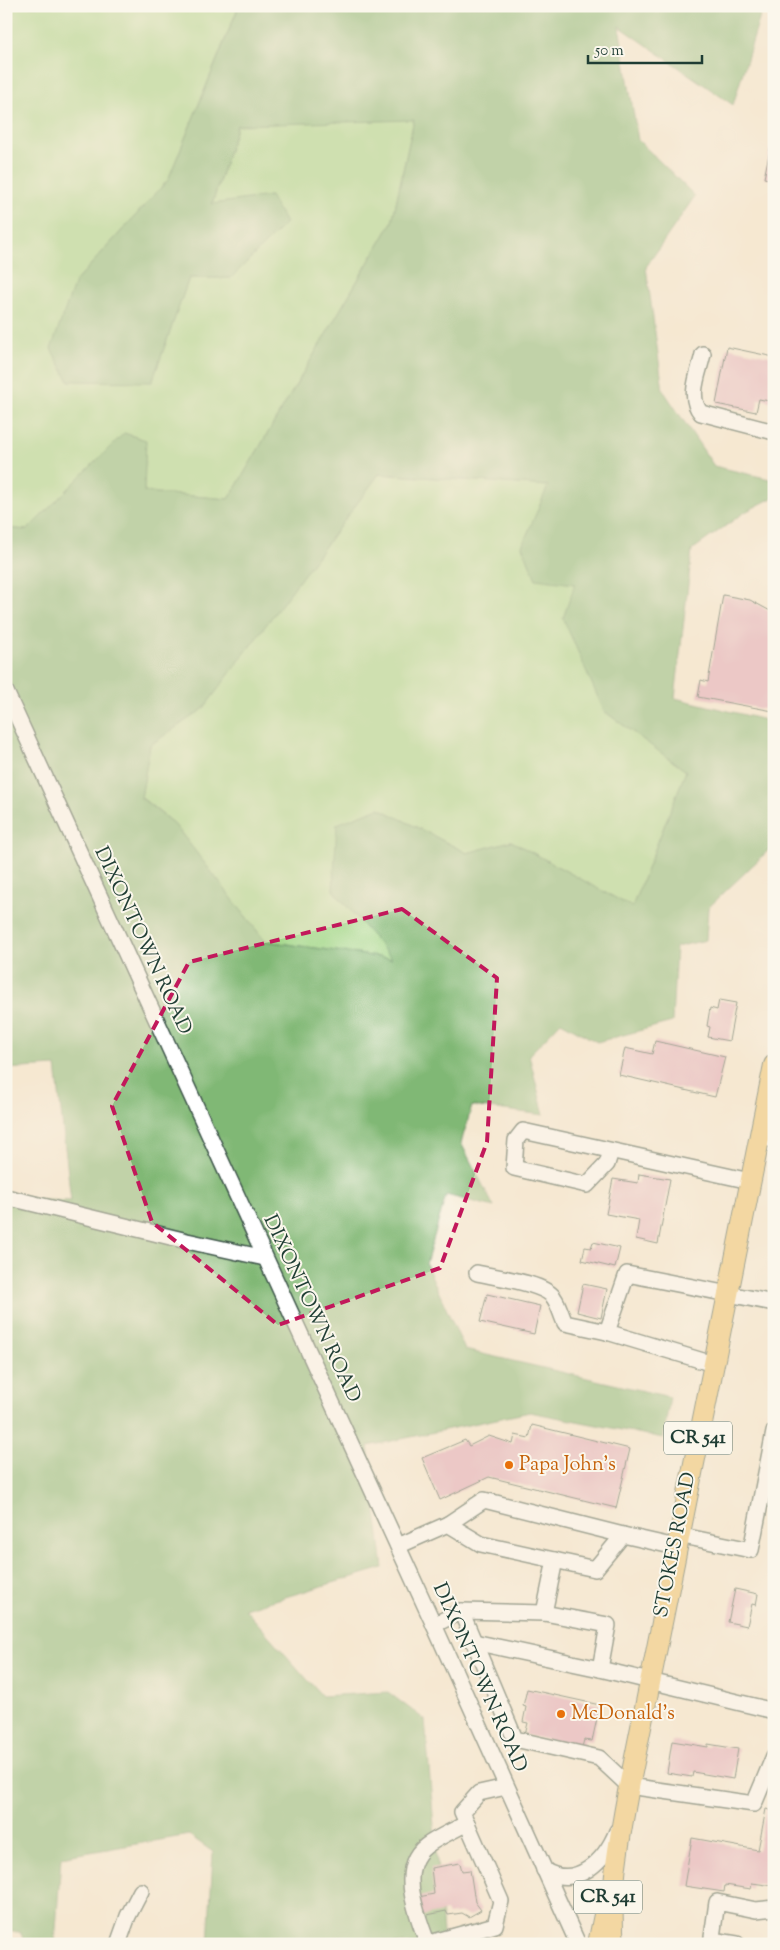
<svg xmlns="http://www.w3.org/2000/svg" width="780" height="1950" font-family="'Sorts Mill Goudy',serif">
<rect width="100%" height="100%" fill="#fbf7ec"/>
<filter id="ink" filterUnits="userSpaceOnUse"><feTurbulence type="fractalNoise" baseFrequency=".02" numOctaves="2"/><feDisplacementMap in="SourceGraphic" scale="10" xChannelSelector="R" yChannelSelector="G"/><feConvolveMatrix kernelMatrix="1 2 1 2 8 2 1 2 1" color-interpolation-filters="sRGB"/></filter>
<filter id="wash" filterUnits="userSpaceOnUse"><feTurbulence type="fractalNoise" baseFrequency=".0096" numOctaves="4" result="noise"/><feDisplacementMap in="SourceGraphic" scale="20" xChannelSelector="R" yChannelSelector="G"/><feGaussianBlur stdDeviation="1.12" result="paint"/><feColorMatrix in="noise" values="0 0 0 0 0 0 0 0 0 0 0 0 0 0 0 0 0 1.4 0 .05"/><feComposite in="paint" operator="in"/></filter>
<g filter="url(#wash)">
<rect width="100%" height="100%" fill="#f5e8d1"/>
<g fill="#a1d788" stroke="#608a5e">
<polygon points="6,6 233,6 237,10 168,180 75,282 152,382 189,278 231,278 270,196 212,205 237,125 414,119 392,222 229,499 144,492 145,441 124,433 27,530 6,528"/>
<polygon points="379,474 549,486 522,546 536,578 575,584 604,711 686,771 632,907 511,841 467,853 379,808 333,890 393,959 265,941 174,824 141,797 150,745 203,709"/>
</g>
<path fill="#80b874" stroke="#507a54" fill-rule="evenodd" d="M 233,6 L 774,6 L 774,10 L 762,10 L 733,105 L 619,26 L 638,140 L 695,196 L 646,267 L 663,390 L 714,466 L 774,480 L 774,497 L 745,512 L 692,550 L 675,698 L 774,722 L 774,845 L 708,908 L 706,940 L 676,947 L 672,1022 L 597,1042 L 561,1022 L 529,1055 L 544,1115 L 472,1106 L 461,1143 L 494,1207 L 446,1195 L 426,1264 L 465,1350 L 670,1397 L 663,1438 L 530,1412 L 368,1446 L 383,1568 L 245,1609 L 322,1696 L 388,1692 L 425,1720 L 444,1944 L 208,1944 L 213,1852 L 189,1835 L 61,1857 L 55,1944 L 26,1944 L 20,1932 L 6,1932 L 6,1198 L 71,1201 L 56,1066 L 6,1069 L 6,528 L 27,530 L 124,433 L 146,440 L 144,492 L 229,499 L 392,222 L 414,120 L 237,125 L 212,204 L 270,196 L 286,223 L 231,278 L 189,278 L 152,382 L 69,381 L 51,349 L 75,282 L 168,180 L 237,11 ZM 379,474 L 548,486 L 522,546 L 536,579 L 575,584 L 563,618 L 604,711 L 686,771 L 632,907 L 511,841 L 467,853 L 379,808 L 337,824 L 333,890 L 392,959 L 265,941 L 174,824 L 141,798 L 150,745 L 203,709 Z"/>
<g id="blocks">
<g fill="#dfa2b8">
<polygon points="772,140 774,140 774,180 764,178"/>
<polygon points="727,347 774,357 774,402 759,399 756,412 716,404"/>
<polygon points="723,595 750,600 774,613 773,711 698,697 701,680 708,682"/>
<polygon points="719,1000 736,1003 729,1041 708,1037 710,1027 707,1026 710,1008 717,1010"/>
<polygon points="655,1041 725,1057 715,1097 619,1075 625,1048 652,1054"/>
<polygon points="639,1174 670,1179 658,1244 636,1239 639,1220 606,1214 613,1179 638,1183"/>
<polygon points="593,1242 620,1248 615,1268 582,1260 585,1247 591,1248"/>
<polygon points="583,1284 607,1289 601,1318 577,1312"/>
<polygon points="487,1294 540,1306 534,1334 480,1322"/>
<polygon points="532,1425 630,1449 616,1508 489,1477 440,1500 422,1458 465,1440 469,1446 489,1436 513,1444 515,1435 529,1438"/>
<polygon points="735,1589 758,1594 756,1605 752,1604 747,1626 728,1622"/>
<polygon points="527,1689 600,1705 592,1741 584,1740 582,1747 525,1735 528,1723 523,1722 526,1707 523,1706"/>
<polygon points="672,1741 708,1747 708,1744 738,1749 733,1779 693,1772 692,1777 667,1773"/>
<polygon points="766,1809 774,1811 774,1886 752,1883 751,1889 725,1885 724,1892 684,1886 692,1838 758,1850"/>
<polygon points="460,1863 462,1871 470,1870 475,1902 481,1910 469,1917 462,1913 448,1915 446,1911 418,1917 413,1898 434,1894 431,1868"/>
</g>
</g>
</g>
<g filter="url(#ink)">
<use href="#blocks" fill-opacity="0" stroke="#3f574c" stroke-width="1"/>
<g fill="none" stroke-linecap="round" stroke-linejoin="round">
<g stroke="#3f574c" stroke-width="18">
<g id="minor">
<path d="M 703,354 C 699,373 687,397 701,413 L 774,432"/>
<polyline points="6,692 434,1625 578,1944"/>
<polyline points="759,1137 774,1140"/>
<polyline points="611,1151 607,1164 587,1185 514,1168 516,1140 523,1131 750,1181"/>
<polyline points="6,1197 187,1241 265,1258"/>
<path d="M 477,1273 C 495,1277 545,1283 554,1298 C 559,1305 561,1315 565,1323 L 607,1332"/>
<polyline points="713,1364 607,1332 627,1274 774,1303"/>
<polyline points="448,1524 484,1500 623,1535"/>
<polyline points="678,1535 751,1550 774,1432"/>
<polyline points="398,1546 448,1524 481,1544 595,1569 623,1535 676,1547"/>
<polyline points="555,1560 544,1613 608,1625 600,1669"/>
<polyline points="461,1611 544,1613"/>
<polyline points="434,1625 461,1611 515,1739 599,1758 629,1786 754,1804 774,1756"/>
<polyline points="474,1642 600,1669 774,1711"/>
<path d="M 544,1870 C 576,1890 605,1861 617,1831"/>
<polyline points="712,1940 737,1944"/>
<path d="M 427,1942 C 417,1914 397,1868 426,1846 C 438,1837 453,1831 467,1823"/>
<polyline points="118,1944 128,1916 141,1891"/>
<polyline points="426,1944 495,1925 501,1901 462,1812 479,1793 506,1787"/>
<polyline points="711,1944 717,1902 756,1910 774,1908"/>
</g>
</g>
<g stroke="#3f574c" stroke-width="22">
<g id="major">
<polyline points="598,1944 605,1910"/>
<path d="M 614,1944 C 609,1893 619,1842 628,1792 L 774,1065"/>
</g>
</g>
<use href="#minor" stroke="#fff" stroke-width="15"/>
<use href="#major" stroke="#efc469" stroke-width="20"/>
</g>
</g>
<path d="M0 0H780V1950H0ZM 402,909 L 497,978 L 487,1142 L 440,1268 L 278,1325 L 152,1222 L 112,1106 L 189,962 Z" fill="#f5e8d1" fill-opacity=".55" fill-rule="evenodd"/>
<path fill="none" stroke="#c2185b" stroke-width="4" stroke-dasharray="10 6" stroke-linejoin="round" d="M 402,909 L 497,978 L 487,1142 L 440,1268 L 278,1325 L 152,1222 L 112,1106 L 189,962 Z"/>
<g fill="#e8710a" stroke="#fbf7ec" stroke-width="2">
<circle cx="509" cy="1465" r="5"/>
<circle cx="561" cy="1714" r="5"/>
</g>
<g text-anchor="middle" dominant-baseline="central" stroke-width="4" stroke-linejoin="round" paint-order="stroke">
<g fill="#fbf7ec" stroke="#61756b" stroke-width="1">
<rect x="664" y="1421.5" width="68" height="33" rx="4"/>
<rect x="574" y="1880.5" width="68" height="33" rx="4"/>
</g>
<g font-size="19" font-weight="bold" fill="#1f3d34">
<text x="698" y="1438">CR 541</text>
<text x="608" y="1897">CR 541</text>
</g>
<g font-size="20" fill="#1f3d34" stroke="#fbf7ec">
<text transform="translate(142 941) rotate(65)">DIXONTOWN ROAD</text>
<text transform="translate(311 1309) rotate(65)">DIXONTOWN ROAD</text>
<text transform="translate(676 1545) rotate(-79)">STOKES ROAD</text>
<text transform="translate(479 1678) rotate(66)">DIXONTOWN ROAD</text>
</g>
<g font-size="20" fill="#c56008" stroke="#fbf7ec" text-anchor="start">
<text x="519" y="1465">Papa John's</text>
<text x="571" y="1714">McDonald's</text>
</g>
</g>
<rect width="780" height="1950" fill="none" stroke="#fbf7ec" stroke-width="25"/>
<path d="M588 55v8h114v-8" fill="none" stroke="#1f3d34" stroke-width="2.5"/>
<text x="595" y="55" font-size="15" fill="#1f3d34" stroke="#fbf7ec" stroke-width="4" paint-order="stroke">50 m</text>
</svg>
